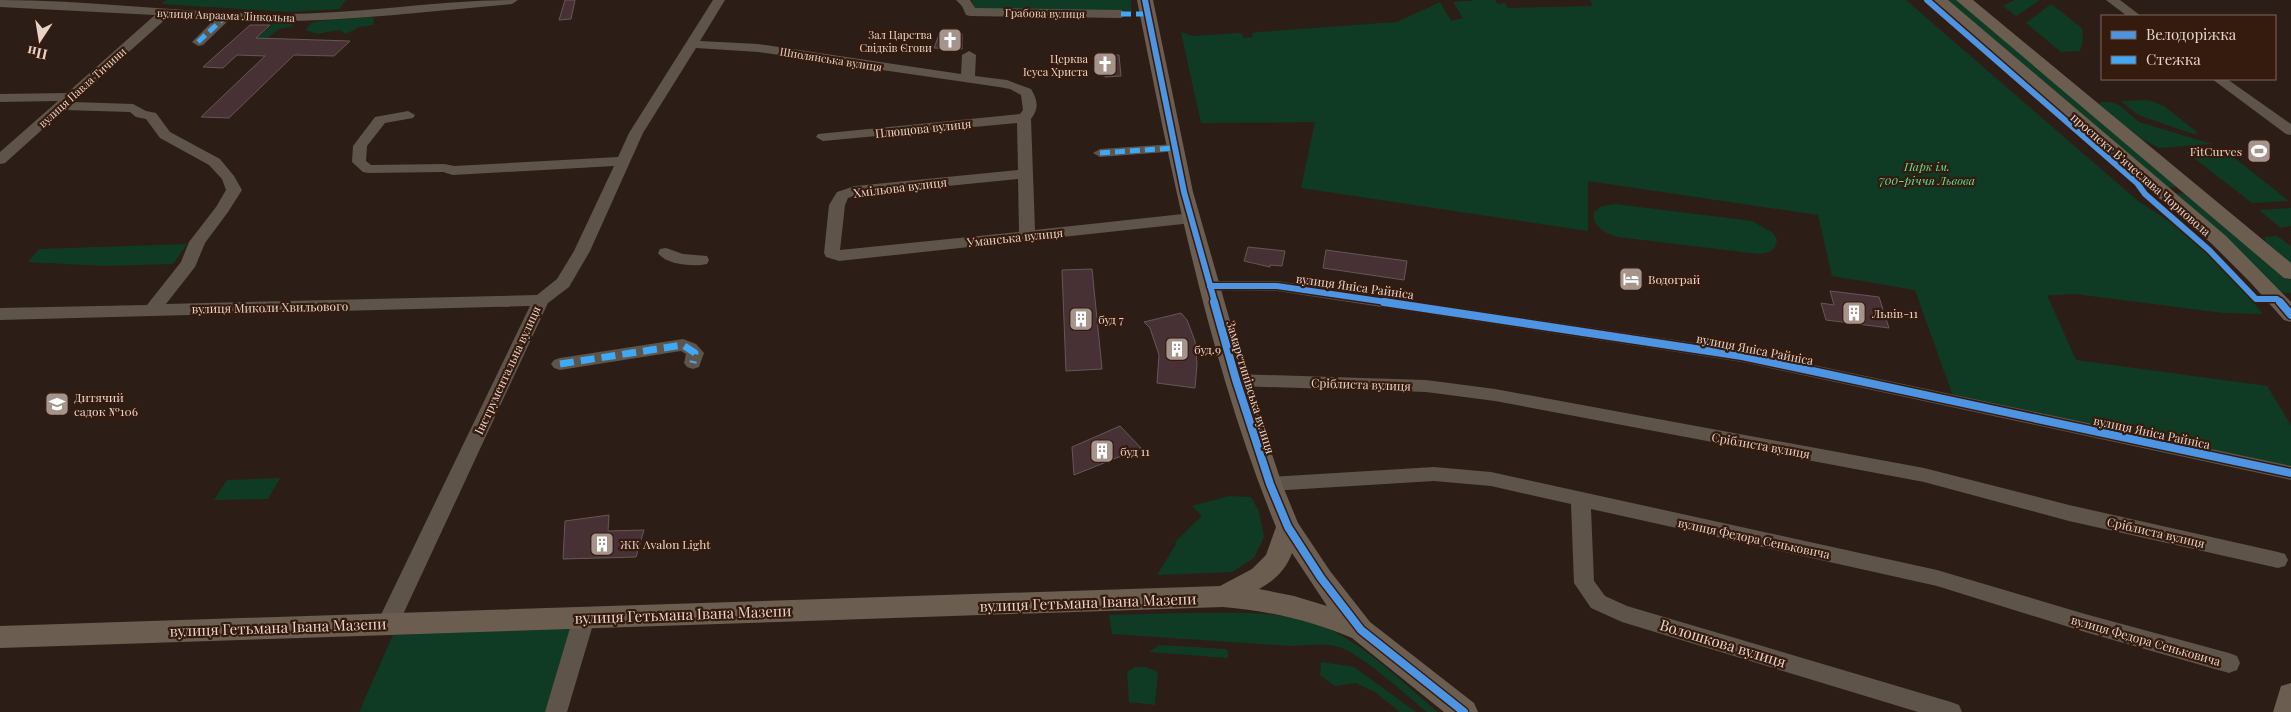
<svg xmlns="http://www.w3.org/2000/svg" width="2291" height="712" font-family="'Playfair Display',serif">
<rect width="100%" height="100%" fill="#2c1e17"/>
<g fill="#0f3b24">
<polygon points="166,0 346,0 339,9 290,12 162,4"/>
<polygon points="972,0 1131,0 1132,14 1131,11 974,9"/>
<polygon points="1477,0 1495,0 1498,4 1505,3 1508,8 1593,6 1590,0 1906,0 2138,201 2187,233 2225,269 2263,314 2223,313 2075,294 2047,295 2076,360 2267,386 2291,425 2291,469 1953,396 1915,290 1832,276 1818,215 1588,181 1588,231 1301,188 1315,122 1201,123 1181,32 1193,36 1241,33 1244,38 1253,37 1252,33 1259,32 1397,22 1440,2 1451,21 1463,18 1453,2"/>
<polygon points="1944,0 1957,0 2178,187 2164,188"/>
<polygon points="2015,0 2040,0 2016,16 2003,6"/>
<polygon points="2051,4 2082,28 2083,40 2080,51 2061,52 2026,23"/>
<polygon points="372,17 374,19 373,25 359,27 346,34 339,30 318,34 306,30 311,23 318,21"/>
<polygon points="293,21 295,22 291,27 279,29 266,39 255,39 271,26 271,24"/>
<polygon points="2148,100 2164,106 2198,133 2193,134 2138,115 2121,101"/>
<polygon points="2101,102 2110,102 2119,105 2139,122 2212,144 2159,148 2139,137 2099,104"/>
<polygon points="2210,151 2232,156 2289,201 2252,203 2186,152"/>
<polygon points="2187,193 2291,280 2291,293 2280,292 2172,194"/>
<path d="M 1615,204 L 1752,221 L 1773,233 L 1777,240 L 1775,247 L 1770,252 L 1759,254 L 1618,237 C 1605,233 1593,228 1594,212 L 1602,206 Z"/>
<polygon points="2291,208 2291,226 2281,228 2259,210"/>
<polygon points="2277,236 2291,246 2291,264 2265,241 2265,237"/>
<polygon points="187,244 173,264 104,266 28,262 39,249"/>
<polygon points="280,478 268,499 214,500 227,480"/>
<polygon points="1229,496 1251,497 1259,512 1264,537 1254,558 1232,572 1157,575 1176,544 1175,542 1202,516 1192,506"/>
<path d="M 1186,613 C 1226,613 1273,610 1311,622 C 1360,638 1399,680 1438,712 L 1427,712 C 1407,696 1362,654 1339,647 C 1324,643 1308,645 1292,646 L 1112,634 L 1109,615 Z"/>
<polygon points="576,628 549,712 359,712 393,635"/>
<polygon points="1159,645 1226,649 1228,651 1228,658 1149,652"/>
<polygon points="1321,662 1354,667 1416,712 1400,712 1375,692 1356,683 1335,686 1320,675"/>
<polygon points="1135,667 1145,667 1158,672 1155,705 1129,702 1127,672"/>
</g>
<g fill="#483134" stroke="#645756">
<polygon points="565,0 575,0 571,19 559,20"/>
<polygon points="250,25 270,25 256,38 350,41 334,56 294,55 229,118 201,117 265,56 237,55 223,68 203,67"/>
<polygon points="955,31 962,34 962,49 934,48 940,32"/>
<polygon points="1119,55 1121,76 1105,77 1105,73 1099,73 1099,56"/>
<polygon points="1248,247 1285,251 1282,266 1270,265 1270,267 1244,261"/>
<polygon points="1326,250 1407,261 1404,280 1323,268"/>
<polygon points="1092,269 1102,369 1066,371 1062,270"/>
<polygon points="1830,291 1879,297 1889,328 1826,320 1821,303 1834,305"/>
<polygon points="1181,313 1187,320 1195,341 1197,364 1195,388 1157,383 1159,355 1150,328 1144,322"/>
<polygon points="1120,426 1141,448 1074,475 1072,447"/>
<polygon points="609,515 608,531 644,530 636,557 563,559 565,521"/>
</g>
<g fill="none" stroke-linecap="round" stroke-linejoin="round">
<g fill="#5e544a" fill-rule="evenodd">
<path d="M 0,0 C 88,0 177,12 265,14 C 348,16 434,0 518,0 L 512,4 C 418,12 323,25 229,20 L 203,45 L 198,46 L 192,42 L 215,19 L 169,16 L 73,102 L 133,104 L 146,111 L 156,113 L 170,132 L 220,159 L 234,176 L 242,190 L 228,212 L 205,243 L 195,267 L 166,304 L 537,295 L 557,279 L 574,251 L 614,166 L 453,175 L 443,172 L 368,173 L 363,172 L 352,162 L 353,146 L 375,117 L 408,111 L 415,115 L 413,118 L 385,123 L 367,146 L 366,161 L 371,165 L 444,164 L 454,166 L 618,157 L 629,133 L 713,0 L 725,0 L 700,41 L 758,44 L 961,74 L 962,55 L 969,51 L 976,55 L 975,76 L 1007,80 L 1031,89 C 1038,100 1039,109 1031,119 L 1035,230 L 1192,213 L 1197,215 L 1200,218 L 1197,221 L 1192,223 L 839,261 L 826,257 L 824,253 L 829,205 L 837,192 L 855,186 L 1018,170 L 1017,123 L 823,141 L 816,137 L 818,134 L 1020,114 L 1023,110 L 1021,95 L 1010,89 L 999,87 L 758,52 L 696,48 L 643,133 L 590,251 L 569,287 L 548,303 L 399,623 L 396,629 L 388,632 L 380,629 L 377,623 L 530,306 L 0,320 L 0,308 L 147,305 L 181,262 L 189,242 L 216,207 L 226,190 L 222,179 L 209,165 L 160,138 L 146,119 L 136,117 L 130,112 L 64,110 L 5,163 L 0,164 L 0,152 L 58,101 L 0,102 L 0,94 L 67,93 L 155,15 L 0,7 ZM 1018,179 L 1019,232 L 840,250 L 845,205 L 848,198 L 857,195 Z"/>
<polygon points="956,0 970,0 975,8 1121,10 1127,14 1121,18 970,16 966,15 962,6"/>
<polygon points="2106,0 2120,0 2141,16 2127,16"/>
<polygon points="2212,79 2227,79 2291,124 2291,135 2286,134"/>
<polygon points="1175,144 1182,148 1180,151 1100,157 1093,153 1100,149"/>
<path d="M 666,248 L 683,254 L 707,256 L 709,260 L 707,264 C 694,267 666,265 658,253 L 660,249 Z"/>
<polygon points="1210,281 1277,281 1742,350 2291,466 2291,480 1742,362 1277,291 1204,290 1202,286 1204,282"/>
<polygon points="683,339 696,344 704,353 699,367 693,369 687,367 684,363 686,354 681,351 560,370 554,368 551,364 554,360 560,358"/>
<polygon points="1236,374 1426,380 1495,389 1924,468 2069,505 2278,552 2285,554 2288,560 2285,566 2278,568 2069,521 1924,482 1495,401 1426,392 1236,386 1230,384 1227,380 1230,376"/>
<polygon points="1434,467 1491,472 1937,570 2085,614 2229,653 2237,656 2240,663 2237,670 2229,673 2085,632 1937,586 1591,509 1594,581 1605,596 1627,606 1951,702 1959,705 1962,712 1918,712 1622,622 1591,608 1574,583 1571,504 1491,486 1434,481 1270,491 1263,489 1260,484 1263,479 1270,477"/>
<polygon points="584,609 592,612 595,618 567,712 545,712 573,618 576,612"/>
</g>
<g fill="#6b5d4f" fill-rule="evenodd">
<path d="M 1137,0 L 1153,0 L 1193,192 L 1247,380 L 1282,484 L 1298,523 L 1330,571 L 1370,622 L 1474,703 L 1478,712 L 1444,712 L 1352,638 C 1310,620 1268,611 1223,607 L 0,648 L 0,626 L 1220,586 L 1252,569 L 1266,555 L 1276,527 C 1208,360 1172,176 1137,0 ZM 1292,553 L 1327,606 L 1294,596 L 1259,589 C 1274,581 1286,570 1292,553 Z"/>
<polygon points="1931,0 1948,0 2226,236 2291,302 2291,322 2284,320 2250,282 2212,244"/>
<polygon points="1956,0 1973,0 2291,263 2291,279 2284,278"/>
<polygon points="2291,683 2291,712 2273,712 2281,686"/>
</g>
<g stroke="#3fa9f5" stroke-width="5" stroke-dasharray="10 5" stroke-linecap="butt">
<polyline points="1121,14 1144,14"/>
<polyline points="198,42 226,16"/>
<polyline points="1100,153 1175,148"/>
</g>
<polyline stroke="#3fa9f5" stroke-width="7" stroke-dasharray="14 7" stroke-linecap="butt" points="560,364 683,345 695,353 693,363"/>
<g stroke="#351a0e" stroke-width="9">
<g id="cycleway-far1">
<polyline points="1145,0 1184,192 1215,303"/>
<polyline points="1927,0 2137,183 2145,194 2209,250 2256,299 2277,299 2281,303"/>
<polyline points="1210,286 1277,286 1393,303"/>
</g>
</g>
<g stroke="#351a0e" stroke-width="11">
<g id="cycleway">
<polyline points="1214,302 1236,380 1270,484 1288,527 1321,578 1361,630 1464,712"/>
<polyline points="1384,302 1742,356 2291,473"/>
<polyline points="2280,302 2291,315"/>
</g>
</g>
<use href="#cycleway-far1" stroke="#4d94e3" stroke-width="6"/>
<use href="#cycleway" stroke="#4d94e3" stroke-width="8"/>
</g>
<defs>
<g id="church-square" transform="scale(1.25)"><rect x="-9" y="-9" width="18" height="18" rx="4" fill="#a5948b" stroke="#351a0e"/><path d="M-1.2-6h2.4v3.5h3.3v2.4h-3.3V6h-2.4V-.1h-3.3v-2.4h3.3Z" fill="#fff"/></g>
<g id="stadium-square" transform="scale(1.25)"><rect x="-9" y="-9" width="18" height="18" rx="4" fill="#a5948b" stroke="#351a0e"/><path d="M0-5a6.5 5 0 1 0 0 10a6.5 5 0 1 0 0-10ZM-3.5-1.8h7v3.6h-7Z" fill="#fff"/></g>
<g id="hotel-square" transform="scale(1.25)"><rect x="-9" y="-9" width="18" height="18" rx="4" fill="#a5948b" stroke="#351a0e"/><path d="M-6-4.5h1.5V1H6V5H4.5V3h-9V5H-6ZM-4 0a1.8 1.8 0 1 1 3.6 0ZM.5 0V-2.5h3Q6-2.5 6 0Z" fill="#fff"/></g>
<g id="building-square" transform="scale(1.25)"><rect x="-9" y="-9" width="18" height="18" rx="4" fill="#a5948b" stroke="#351a0e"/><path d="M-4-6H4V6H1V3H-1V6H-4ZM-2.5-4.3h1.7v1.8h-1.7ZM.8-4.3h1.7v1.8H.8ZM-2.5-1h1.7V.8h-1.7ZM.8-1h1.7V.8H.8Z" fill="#fff"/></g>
<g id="school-square" transform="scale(1.25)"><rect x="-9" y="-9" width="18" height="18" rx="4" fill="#a5948b" stroke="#351a0e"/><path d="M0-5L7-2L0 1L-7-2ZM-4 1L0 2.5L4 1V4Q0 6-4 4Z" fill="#fff"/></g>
</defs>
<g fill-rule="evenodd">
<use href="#church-square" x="950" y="40"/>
<use href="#church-square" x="1105" y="64"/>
<use href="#stadium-square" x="2259" y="151"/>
<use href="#hotel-square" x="1631" y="279"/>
<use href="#building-square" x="1854" y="313"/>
<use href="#building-square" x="1081" y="319"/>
<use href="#building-square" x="1177" y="349"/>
<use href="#school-square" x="57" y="404"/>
<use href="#building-square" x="1102" y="451"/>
<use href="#building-square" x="602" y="544"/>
</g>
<g text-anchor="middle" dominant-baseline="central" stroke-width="4.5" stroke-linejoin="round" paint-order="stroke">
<g font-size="11" fill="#e6d3ca" stroke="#351a0e">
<text transform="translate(1045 13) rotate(1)">Грабова вулиця</text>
<text transform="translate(226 15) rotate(2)">вулиця Авраама Лінкольна</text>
<text transform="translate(831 59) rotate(9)">Шполянська вулиця</text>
<text transform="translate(82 87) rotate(-42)">вулиця Павла Тичини</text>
</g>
<g font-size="11" fill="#e6d3ca" stroke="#351a0e" text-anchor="end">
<text x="932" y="34">Зал Царства<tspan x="932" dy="13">Свідків Єгови</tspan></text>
<text x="1088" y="58">Церква<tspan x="1088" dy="13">Ісуса Христа</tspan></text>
</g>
<g font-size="12" fill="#e6d3ca" stroke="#351a0e">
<text transform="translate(923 128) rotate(-6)">Плющова вулиця</text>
<text transform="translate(2141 174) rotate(41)">проспект Вʼячеслава Чорновола</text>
<text transform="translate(900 187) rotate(-7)">Хмільова вулиця</text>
<text transform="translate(1015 237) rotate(-6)">Уманська вулиця</text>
<text transform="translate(1355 286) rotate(8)">вулиця Яніса Райніса</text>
<text transform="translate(270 307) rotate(-1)">вулиця Миколи Хвильового</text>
<text transform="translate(1755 349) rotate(11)">вулиця Яніса Райніса</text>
<text transform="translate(507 370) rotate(-65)">Інструментальна вулиця</text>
<text transform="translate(1361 384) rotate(2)">Сріблиста вулиця</text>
<text transform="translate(1251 387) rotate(73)">Замарстинівська вулиця</text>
<text transform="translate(2152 432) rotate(12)">вулиця Яніса Райніса</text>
<text transform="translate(1761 445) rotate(10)">Сріблиста вулиця</text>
<text transform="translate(2156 532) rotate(13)">Сріблиста вулиця</text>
<text transform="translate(1754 538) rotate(12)">вулиця Федора Сеньковича</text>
<text transform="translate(2146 640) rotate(16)">вулиця Федора Сеньковича</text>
</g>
<g font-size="12" fill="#e6d3ca" stroke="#351a0e" text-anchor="start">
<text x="2242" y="151" text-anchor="end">FitCurves</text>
<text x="1648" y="279">Водограй</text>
<text x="1872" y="313">Львів-11</text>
<text x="1098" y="319">буд 7</text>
<text x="1194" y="349">буд.9</text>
<text x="74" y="397">Дитячий<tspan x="74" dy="14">садок №106</tspan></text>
<text x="1120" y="451">буд 11</text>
<text x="620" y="544">ЖК Avalon Light</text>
</g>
<g font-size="12" font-style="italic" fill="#59df9b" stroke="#351a0e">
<text x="1927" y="166">Парк ім.<tspan x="1927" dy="14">700-річчя Львова</tspan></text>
</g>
<g font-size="15" fill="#e6d3ca" stroke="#351a0e">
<text transform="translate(1088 602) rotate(-2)">вулиця Гетьмана Івана Мазепи</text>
<text transform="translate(683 614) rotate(-2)">вулиця Гетьмана Івана Мазепи</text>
<text transform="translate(278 627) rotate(-2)">вулиця Гетьмана Івана Мазепи</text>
<text transform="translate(1723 643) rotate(17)">Волошкова вулиця</text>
</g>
</g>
<rect x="2101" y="15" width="175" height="65" fill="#351a0e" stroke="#7c6459"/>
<rect x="2111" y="31" width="25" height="8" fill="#4d94e3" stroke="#7c6459"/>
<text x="2146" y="40" font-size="15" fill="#e6d3ca">Велодоріжка</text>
<rect x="2111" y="56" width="25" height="8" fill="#3fa9f5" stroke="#7c6459"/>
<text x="2146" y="65" font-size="15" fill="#e6d3ca">Стежка</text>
<g transform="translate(40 40) rotate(192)" stroke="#351a0e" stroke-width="4" paint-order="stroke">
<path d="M0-4L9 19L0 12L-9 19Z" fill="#e6d3ca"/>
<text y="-8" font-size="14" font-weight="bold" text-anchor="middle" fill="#e6d3ca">Пн</text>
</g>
</svg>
